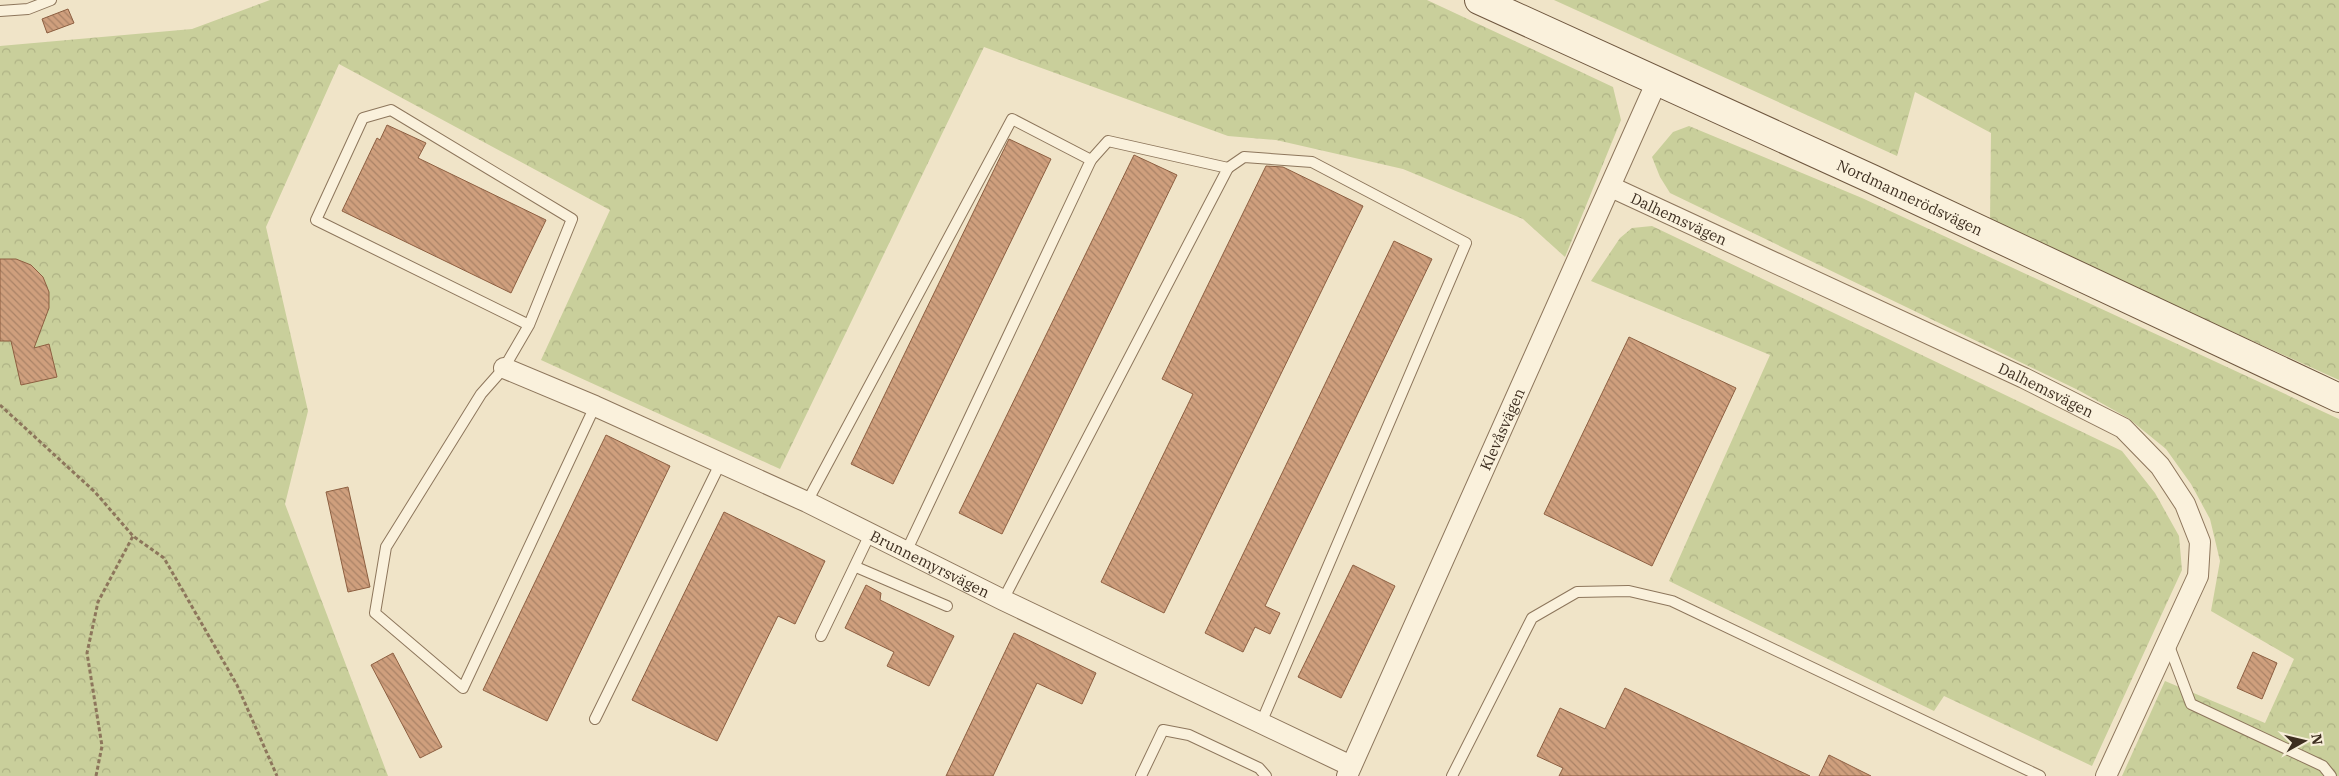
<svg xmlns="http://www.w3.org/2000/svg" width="2339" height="776" font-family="'IBM Plex Serif',serif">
<defs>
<pattern id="forest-crowns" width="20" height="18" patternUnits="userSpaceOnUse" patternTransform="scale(1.25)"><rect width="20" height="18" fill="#c9cf9b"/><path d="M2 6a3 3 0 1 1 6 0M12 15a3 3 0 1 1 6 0" fill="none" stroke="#aeb285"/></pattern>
<pattern id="building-back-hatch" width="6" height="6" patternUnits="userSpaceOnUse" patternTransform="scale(1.25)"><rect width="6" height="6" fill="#cf9f7d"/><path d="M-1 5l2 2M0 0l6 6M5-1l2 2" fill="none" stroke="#a98266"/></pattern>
</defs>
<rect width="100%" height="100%" fill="#f0e4c8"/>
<g fill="url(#forest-crowns)">
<polygon points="270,0 1427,0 1613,87 1621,120 1565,257 1523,219 1403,169 1276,140 1228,136 984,47 780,469 541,360 610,210 339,64 266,227 308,411 285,504 388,776 0,776 0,46 192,29"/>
<polygon points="1554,0 2339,0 2339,380 1990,222 1991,133 1915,92 1897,156"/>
<polygon points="1689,126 1862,198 2339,419 2339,776 2122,776 2165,681 2265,723 2294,659 2211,611 2220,561 2210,519 2191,484 2166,449 2128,418 2078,390 1670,193 1660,177 1652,157 1673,132"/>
<polygon points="1652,226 2122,451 2155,493 2179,536 2182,570 2092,766 1944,696 1934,711 1669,581 1770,355 1591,281 1620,238 1632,228"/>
</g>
<g fill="url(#building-back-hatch)" stroke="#8d5f41">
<polygon points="68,9 74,23 47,33 42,19"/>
<polygon points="387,125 426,143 418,158 546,220 511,293 342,211 377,138 380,140"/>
<polygon points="1009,139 1051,159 893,484 851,464"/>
<polygon points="1134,155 1177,175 1002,534 959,513"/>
<polygon points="1266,166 1283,167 1363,206 1164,613 1101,582 1193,394 1162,379"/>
<polygon points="1394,241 1432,259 1265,606 1280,613 1270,634 1255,627 1243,652 1205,633"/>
<polygon points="0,259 16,259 31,265 43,277 49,292 49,308 34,348 49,344 57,377 21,385 11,341 0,341"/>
<polygon points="1629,337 1736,388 1652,566 1544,514"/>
<polygon points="606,435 670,466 547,721 483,690"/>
<polygon points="348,487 370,587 348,592 326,492"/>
<polygon points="724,512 825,561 795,624 778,616 717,741 632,700"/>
<polygon points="1353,565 1395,586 1341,698 1298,677"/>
<polygon points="866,585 881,593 880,600 954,636 929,686 887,666 894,652 845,628"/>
<polygon points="1014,633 1096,673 1082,704 1037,683 993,776 946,776"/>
<polygon points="2253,652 2277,663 2262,699 2237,688"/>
<polygon points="393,653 442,747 420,758 371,665"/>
<polygon points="1625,688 1810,776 1559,776 1563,768 1537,756 1560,708 1605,729"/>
<polygon points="1829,755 1871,776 1819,776"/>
</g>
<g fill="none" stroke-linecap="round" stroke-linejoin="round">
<g stroke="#8d765c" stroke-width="12">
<g id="lane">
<polyline points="0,11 28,9 51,0"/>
<polyline points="1228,168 1244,157 1312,162 1466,243 1261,723"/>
<polyline points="529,325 316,220 363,118 391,110 572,219 529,325 504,368 481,394 386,547 375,613 463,688 595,406"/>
<polyline points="807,502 1012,119 1091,160 906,552"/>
<polyline points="856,567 947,606"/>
<polyline points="1003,600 1228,168 1108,141 1091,160"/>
<polyline points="821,636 870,534"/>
<polyline points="2168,643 2191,704 2323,766 2331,776"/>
<polyline points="595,719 720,464"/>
<polyline points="1141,776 1163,730 1189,735 1259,768 1266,776"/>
<polyline points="1452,776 1532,618 1577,592 1629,591 1672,601 2040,776"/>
</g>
</g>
<g stroke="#8d765c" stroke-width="22">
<g id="street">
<path id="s1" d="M 1611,187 L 2024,378 L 2123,428 L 2160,466 L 2185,504 L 2200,542 L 2198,576 L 2106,776"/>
<path id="s2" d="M 504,368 L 595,406 L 807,502 L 1003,600 L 1351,766"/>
<path id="s3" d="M 1347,776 L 1657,81"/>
</g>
</g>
<g stroke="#6f573f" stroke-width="30">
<g id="secondary">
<path id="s4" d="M 1479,0 L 1872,179 L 2339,398"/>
</g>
</g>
<g stroke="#8d765c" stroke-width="3" stroke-dasharray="4 2.5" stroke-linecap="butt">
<polyline points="0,405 95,492 133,536 164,558 237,685 277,776"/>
<polyline points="96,776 102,746 87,653 98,602 133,536"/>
</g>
<use href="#lane" stroke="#faf1dc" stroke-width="10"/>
<use href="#street" stroke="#faf1dc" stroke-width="20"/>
<use href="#secondary" stroke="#faf1dc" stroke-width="28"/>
</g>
<g text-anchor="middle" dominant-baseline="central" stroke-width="4" stroke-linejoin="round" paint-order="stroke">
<g font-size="15" fill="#3d2e20" stroke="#f7eed8">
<text stroke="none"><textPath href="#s4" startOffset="474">Nordmannerödsvägen</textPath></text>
<text stroke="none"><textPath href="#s1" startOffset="75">Dalhemsvägen</textPath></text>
<text stroke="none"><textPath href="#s1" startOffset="480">Dalhemsvägen</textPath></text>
<text stroke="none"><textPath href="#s3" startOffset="380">Klevåsvägen</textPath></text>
<text stroke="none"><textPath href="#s2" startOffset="469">Brunnemyrsvägen</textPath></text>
</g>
</g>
<g transform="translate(2304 741) rotate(82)" stroke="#f7eed8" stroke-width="4" paint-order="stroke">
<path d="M0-4L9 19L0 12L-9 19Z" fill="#3d2e20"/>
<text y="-8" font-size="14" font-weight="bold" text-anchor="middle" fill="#3d2e20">N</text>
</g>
</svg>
